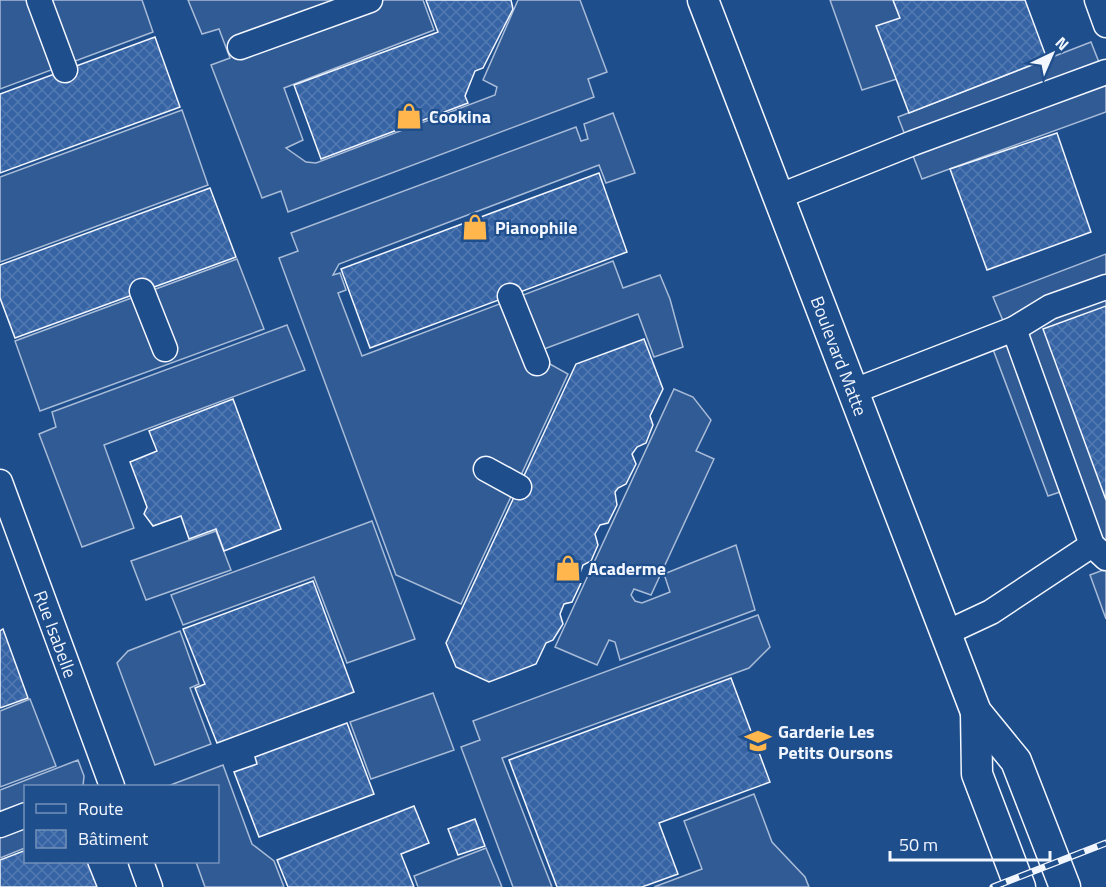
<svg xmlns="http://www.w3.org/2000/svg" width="1106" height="887" font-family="'Titillium Web',sans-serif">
<defs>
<pattern id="building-cross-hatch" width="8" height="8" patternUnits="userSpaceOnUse" patternTransform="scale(1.5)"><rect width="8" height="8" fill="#3563a3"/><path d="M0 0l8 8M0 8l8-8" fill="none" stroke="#537ab1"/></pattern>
</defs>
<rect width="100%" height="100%" fill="#1f4e8c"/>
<g fill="#305b95" stroke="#a8bbd7" stroke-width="1.5">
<polygon points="0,0 142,0 153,32 0,89"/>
<polygon points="188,0 423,0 434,30 284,88 303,140 286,148 306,162 316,163 495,95 497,87 483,80 518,0 580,0 607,72 588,79 594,97 288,212 281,191 262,198 211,65 230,58 219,29 202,34"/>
<polygon points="830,0 893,0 900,18 897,79 862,90"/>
<polygon points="1091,42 1106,80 1106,112 922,179 898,117"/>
<polygon points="182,110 208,185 0,262 0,177"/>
<polygon points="613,113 635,173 606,183 599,165 339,264 333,275 340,273 346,290 338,293 362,356 613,261 623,288 660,275 670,299 683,347 654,357 638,314 544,349 548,363 568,374 461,604 396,575 279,258 298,251 291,233 576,127 581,141 588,139 584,124"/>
<polygon points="1106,254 1106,567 1088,560 1066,490 1048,496 991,344 1009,335 993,297"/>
<polygon points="237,259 264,329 40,411 15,341"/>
<polygon points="287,325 305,370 104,445 134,528 82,547 39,434 56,427 52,412"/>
<polygon points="674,389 693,397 711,420 696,451 714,459 651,595 634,589 631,595 635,601 642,603 670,592 664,574 736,545 755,610 620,660 615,642 609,640 597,665 555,647"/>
<polygon points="372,521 415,639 347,663 314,577 183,625 171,595"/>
<polygon points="216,531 231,570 146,600 131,561"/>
<polygon points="1106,569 1106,619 1090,575"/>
<polygon points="758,615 770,647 749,668 502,758 552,887 513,887 461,747 480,740 473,721"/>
<polygon points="180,631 199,684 190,688 211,744 155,765 117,663 128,651"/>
<polygon points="433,693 454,750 371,779 350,722"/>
<polygon points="30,699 56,766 0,787 0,711"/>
<polygon points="78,760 84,776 83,786 26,786 25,848 0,858 0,790"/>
<polygon points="223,765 252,844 274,861 284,887 205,887 196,862 218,862 218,786 168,786"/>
<polygon points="754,794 772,842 805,877 809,887 654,887 702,869 684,821"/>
<polygon points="486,848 502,887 418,887 414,876"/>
</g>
<g fill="url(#building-cross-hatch)" stroke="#f2f6ff" stroke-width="1.5">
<polygon points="426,0 511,0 513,9 483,68 475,71 465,96 468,103 321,159 294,85 438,32"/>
<polygon points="893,0 1025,0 1047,59 909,113 876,26 900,18"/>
<polygon points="155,37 180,107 0,173 0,94"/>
<polygon points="1057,133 1091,232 987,270 950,169"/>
<polygon points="599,173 627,252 370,348 341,269"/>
<polygon points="210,188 236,257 15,338 0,298 0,265"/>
<polygon points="1106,306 1106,500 1043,329"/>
<polygon points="644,339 663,389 650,416 653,425 646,443 637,447 632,454 636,464 626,484 618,488 615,492 617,505 608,523 600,525 595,534 598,545 591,561 583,565 579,576 581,583 572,602 564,604 560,614 563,624 553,640 546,643 536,664 489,682 456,667 446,643 576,364"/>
<polygon points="233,399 281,529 224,551 216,529 189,539 181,516 153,526 144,514 147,507 130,462 157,451 149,431"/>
<polygon points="313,581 354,692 217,743 195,688 205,684 183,629"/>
<polygon points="3,629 28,698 0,708 0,631"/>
<polygon points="731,678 770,782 659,823 678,874 642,887 557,887 509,760"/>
<polygon points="347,723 374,794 259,837 234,772 257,764 255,757"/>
<polygon points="414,806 429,843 401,854 414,887 288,887 277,860"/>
<polygon points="475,819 485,846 458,855 448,829"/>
<polygon points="26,850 26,862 87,862 97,887 0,887 0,860"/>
</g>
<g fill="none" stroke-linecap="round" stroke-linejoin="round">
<g stroke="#f2f6ff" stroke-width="27">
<g id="minor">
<polyline points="39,0 65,70"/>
<polyline points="1097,0 1106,25"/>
<polyline points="240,47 370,0"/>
<polyline points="780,196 913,143 1106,72"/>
<polyline points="142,291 165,349"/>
<polyline points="510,296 537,363"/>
<polyline points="1014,329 1092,545 1106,558"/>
<polyline points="854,391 1014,329 1050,307 1106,287"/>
<polyline points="486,469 519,487"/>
<path id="s1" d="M 0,482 L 112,786"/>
<polyline points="946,633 991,612 1092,545"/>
<polyline points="0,825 26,815"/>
<polyline points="141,862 150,887"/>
</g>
</g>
<g stroke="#f2f6ff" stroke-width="33">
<g id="major">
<path id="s2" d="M 703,0 L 976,712 L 1016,761 L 1065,887"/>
<polyline points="976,712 977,774 1020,887"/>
</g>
</g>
<use href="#minor" stroke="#1f4e8c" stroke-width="24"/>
<use href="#major" stroke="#1f4e8c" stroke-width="30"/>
<g stroke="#f2f6ff" stroke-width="7">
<polyline id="rail" points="993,887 1106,843"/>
</g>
<use href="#rail" stroke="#1f4e8c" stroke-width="4.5" stroke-dasharray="14" stroke-linecap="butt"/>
</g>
<defs>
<g id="shop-bare" transform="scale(2.07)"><path d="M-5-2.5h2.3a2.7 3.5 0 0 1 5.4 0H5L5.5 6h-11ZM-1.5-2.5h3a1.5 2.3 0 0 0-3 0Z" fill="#ffb74d" stroke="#1f4e8c" stroke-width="2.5" paint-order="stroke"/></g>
<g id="school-bare" transform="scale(2.07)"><path d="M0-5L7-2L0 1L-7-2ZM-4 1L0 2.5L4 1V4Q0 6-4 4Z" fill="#ffb74d" stroke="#1f4e8c" stroke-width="2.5" paint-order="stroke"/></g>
</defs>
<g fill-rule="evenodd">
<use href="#shop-bare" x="409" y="116"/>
<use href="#shop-bare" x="475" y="227"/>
<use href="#shop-bare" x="568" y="568"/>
<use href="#school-bare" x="758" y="741"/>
</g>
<g text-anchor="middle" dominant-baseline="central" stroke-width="4.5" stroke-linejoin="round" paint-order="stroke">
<g font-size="18" font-weight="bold" fill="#f2f6ff" stroke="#1f4e8c" text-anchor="start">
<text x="429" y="116">Cookina</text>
<text x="495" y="227">Pianophile</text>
<text x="588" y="568">Acaderme</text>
<text x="778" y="731">Garderie Les<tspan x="778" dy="21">Petits Oursons</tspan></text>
</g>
<g font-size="18" fill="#f2f6ff" stroke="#1f4e8c">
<text stroke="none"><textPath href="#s2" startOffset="381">Boulevard Matte</textPath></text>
<text stroke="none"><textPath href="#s1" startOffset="162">Rue Isabelle</textPath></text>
</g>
</g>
<rect x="24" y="785" width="195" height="78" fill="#1f4e8c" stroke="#7391ba" stroke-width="1.5"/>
<rect x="36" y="804" width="30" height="9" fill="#1f4e8c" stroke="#7391ba" stroke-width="1.5"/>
<text x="78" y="815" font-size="18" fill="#f2f6ff">Route</text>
<rect x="36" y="830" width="30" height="18" fill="url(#building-cross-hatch)" stroke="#7391ba" stroke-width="1.5"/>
<text x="78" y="845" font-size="18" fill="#f2f6ff">Bâtiment</text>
<g transform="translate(1052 54) rotate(44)" stroke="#1f4e8c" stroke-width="4.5" paint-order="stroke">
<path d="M0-4.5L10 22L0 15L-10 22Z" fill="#f2f6ff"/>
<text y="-9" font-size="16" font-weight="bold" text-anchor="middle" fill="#f2f6ff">N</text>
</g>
<path d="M890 851v9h160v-9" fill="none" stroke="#f2f6ff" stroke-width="3"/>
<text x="899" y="851" font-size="18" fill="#f2f6ff" stroke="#1f4e8c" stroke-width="4.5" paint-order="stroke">50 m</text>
</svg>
